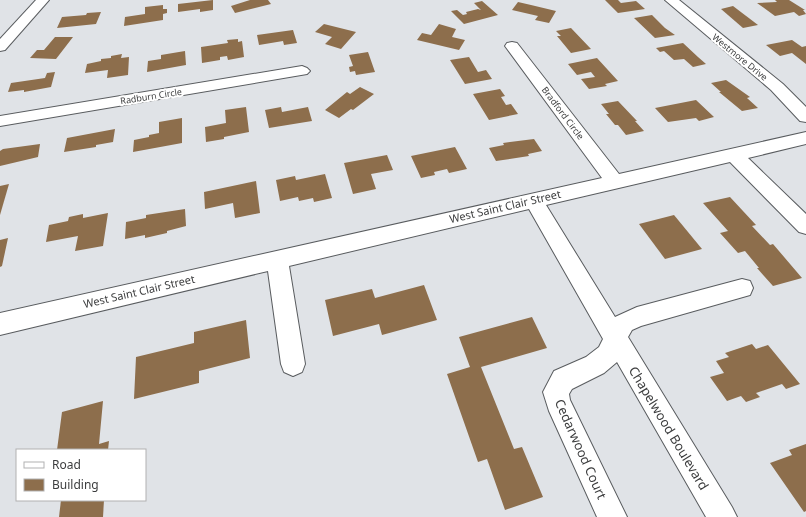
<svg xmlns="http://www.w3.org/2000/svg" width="806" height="517" font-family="'Noto Sans',sans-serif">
<rect width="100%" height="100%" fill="#e0e3e7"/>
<g fill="#8d6e4c">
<polygon points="213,0 213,10 200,12 200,9 178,12 178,4"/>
<polygon points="250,0 268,0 271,4 235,13 231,6"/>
<polygon points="605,0 618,0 621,3 636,1 645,9 618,13"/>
<polygon points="775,0 789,0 805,10 803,10 806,14 799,16 794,12 775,16 757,3 777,2"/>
<polygon points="482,1 498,15 464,24 451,11 457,10 463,15 467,14 466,12 478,9 481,10 474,3"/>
<polygon points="518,2 531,5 556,11 549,23 535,20 538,16 512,10"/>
<polygon points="163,5 163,9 167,9 167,13 163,14 163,20 124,26 125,17 145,14 145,7"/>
<polygon points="733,6 758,25 743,28 721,9"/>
<polygon points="101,12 96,24 57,28 62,17 86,15 87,13"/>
<polygon points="652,15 665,28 675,35 655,38 634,18"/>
<polygon points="324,24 356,32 341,49 325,44 332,37 315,32"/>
<polygon points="439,24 456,29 452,37 465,40 459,50 417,40 422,33 431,35"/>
<polygon points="571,28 591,49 571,53 557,36 561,36 556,31"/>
<polygon points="293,30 297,43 284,45 283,41 259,45 257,35"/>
<polygon points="55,37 73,37 56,59 30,58 37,50 44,50"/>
<polygon points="238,39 238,42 242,41 244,57 228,60 227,56 220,57 220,60 202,63 201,47 228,43 227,40"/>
<polygon points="792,40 802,47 806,46 806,64 792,53 780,56 766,45"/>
<polygon points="683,43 698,57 706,64 693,67 684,59 674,60 664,51 660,52 656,48"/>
<polygon points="185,51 186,65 147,72 148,61 161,59 161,55"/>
<polygon points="368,52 375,72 356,75 355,71 350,72 349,67 353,66 349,55"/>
<polygon points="122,54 121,58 129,57 128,75 107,78 108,70 85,73 87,64 101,61 101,59 111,58 111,56"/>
<polygon points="469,57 478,72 486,70 492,79 465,84 450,60"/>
<polygon points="597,58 618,81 605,84 607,86 589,89 581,79 595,77 591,72 577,75 568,64"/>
<polygon points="55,72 51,87 24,92 24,90 8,92 11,83 45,78 47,73"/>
<polygon points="726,80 750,97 747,98 758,108 742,111 719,92 721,92 711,83"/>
<polygon points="360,87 374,94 353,110 351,109 339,118 325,110 347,92 350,94"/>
<polygon points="500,89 505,96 501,97 506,105 511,104 518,114 489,120 473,94"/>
<polygon points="696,100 714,117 699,121 696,118 668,122 655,108"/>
<polygon points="618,101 637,121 635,121 644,131 626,135 618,125 615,125 606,114 609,114 601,104"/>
<polygon points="246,107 249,132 224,137 224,139 206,142 205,127 226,123 225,110"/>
<polygon points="281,107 282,112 308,107 312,121 269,128 265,110"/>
<polygon points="182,118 182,143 133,152 134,140 149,137 149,135 159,133 159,122"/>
<polygon points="115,129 113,142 96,145 96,147 64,152 67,138"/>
<polygon points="534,139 542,151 528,154 529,156 496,161 489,148 504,145 503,143"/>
<polygon points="40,144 38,157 0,166 0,151 3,149"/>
<polygon points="455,147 467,169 449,173 447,169 434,172 435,175 421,178 411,156"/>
<polygon points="387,155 393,170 371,174 376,189 353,194 344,163"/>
<polygon points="325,174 332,198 314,202 313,198 299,201 298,197 280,201 276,180 295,176 296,180"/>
<polygon points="256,181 260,213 235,218 233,203 205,209 204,192"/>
<polygon points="9,184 0,215 0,186"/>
<polygon points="730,197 756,225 752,226 770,245 773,244 802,278 773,286 757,268 759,268 745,251 738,253 720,233 728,231 703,203"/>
<polygon points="185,209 186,226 167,231 167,233 145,238 145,235 125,239 126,222 146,218 146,215"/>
<polygon points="108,213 103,246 75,251 78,236 46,242 49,225 68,221 69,217 83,214 83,218"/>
<polygon points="674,215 702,249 665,259 639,224"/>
<polygon points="8,238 2,266 0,267 0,240"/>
<polygon points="424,285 437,320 382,335 379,324 333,336 325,300 372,289 375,298"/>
<polygon points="532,317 547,348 481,367 514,449 522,447 543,497 505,510 487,459 478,462 447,374 470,367 459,337"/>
<polygon points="246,320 250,358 199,371 199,383 134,399 136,357 194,343 194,332"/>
<polygon points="752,344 756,349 768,345 800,384 786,389 782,384 756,393 760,397 746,402 741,396 727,401 710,377 724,373 716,361 729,357 725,353"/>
<polygon points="103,401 99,444 109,441 108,450 57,450 62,412"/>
<polygon points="806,444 806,511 804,512 770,463 792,455 789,450"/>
<polygon points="61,500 104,500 103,517 59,517"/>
</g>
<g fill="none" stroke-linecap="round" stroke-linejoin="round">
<g stroke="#595c5f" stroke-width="2">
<g id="street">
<polygon points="36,0 49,0 5,50 0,51 0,39"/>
<polygon points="665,0 679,0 783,84 806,107 806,122 800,121 771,90"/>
<polygon points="512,42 517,43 619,174 806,132 806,144 748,158 806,214 806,234 799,232 730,162 546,205 615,317 637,307 742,279 750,281 753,288 750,295 641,326 632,330 628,337 732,507 737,517 706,517 617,362 604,373 572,389 569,394 570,400 627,517 597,517 549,411 543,392 554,371 586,357 599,347 603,339 529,209 289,266 305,364 302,372 293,376 284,372 281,364 268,271 0,335 0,313 602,178 505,46 507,43"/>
<polygon points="302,66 307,68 310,71 307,74 0,126 0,116"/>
</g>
</g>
<use href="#street" fill="#fff" fill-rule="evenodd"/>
</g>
<g text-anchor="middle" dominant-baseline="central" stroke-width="4" stroke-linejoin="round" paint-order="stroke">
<g font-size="9" fill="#3c3d3e" stroke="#fff">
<text transform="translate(740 57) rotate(39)">Westmore Drive</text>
<text transform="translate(151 96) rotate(-9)">Radburn Circle</text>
<text transform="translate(563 113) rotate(53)">Bradford Circle</text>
</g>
<g font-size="11" fill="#3c3d3e" stroke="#fff">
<text transform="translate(505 206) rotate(-13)">West Saint Clair Street</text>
<text transform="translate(139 291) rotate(-13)">West Saint Clair Street</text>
</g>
<g font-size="13" fill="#3c3d3e" stroke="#fff">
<text transform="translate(669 428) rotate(59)">Chapelwood Boulevard</text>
<text transform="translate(581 449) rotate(66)">Cedarwood Court</text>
</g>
</g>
<rect x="16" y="449" width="130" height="52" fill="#ffffff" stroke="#b1b1b2"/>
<rect x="24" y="462" width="20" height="6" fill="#ffffff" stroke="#b1b1b2"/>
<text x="52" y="469" font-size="12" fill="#3c3d3e">Road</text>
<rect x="24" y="479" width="20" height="12" fill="#8d6e4c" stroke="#b1b1b2"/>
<text x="52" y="489" font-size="12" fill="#3c3d3e">Building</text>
</svg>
